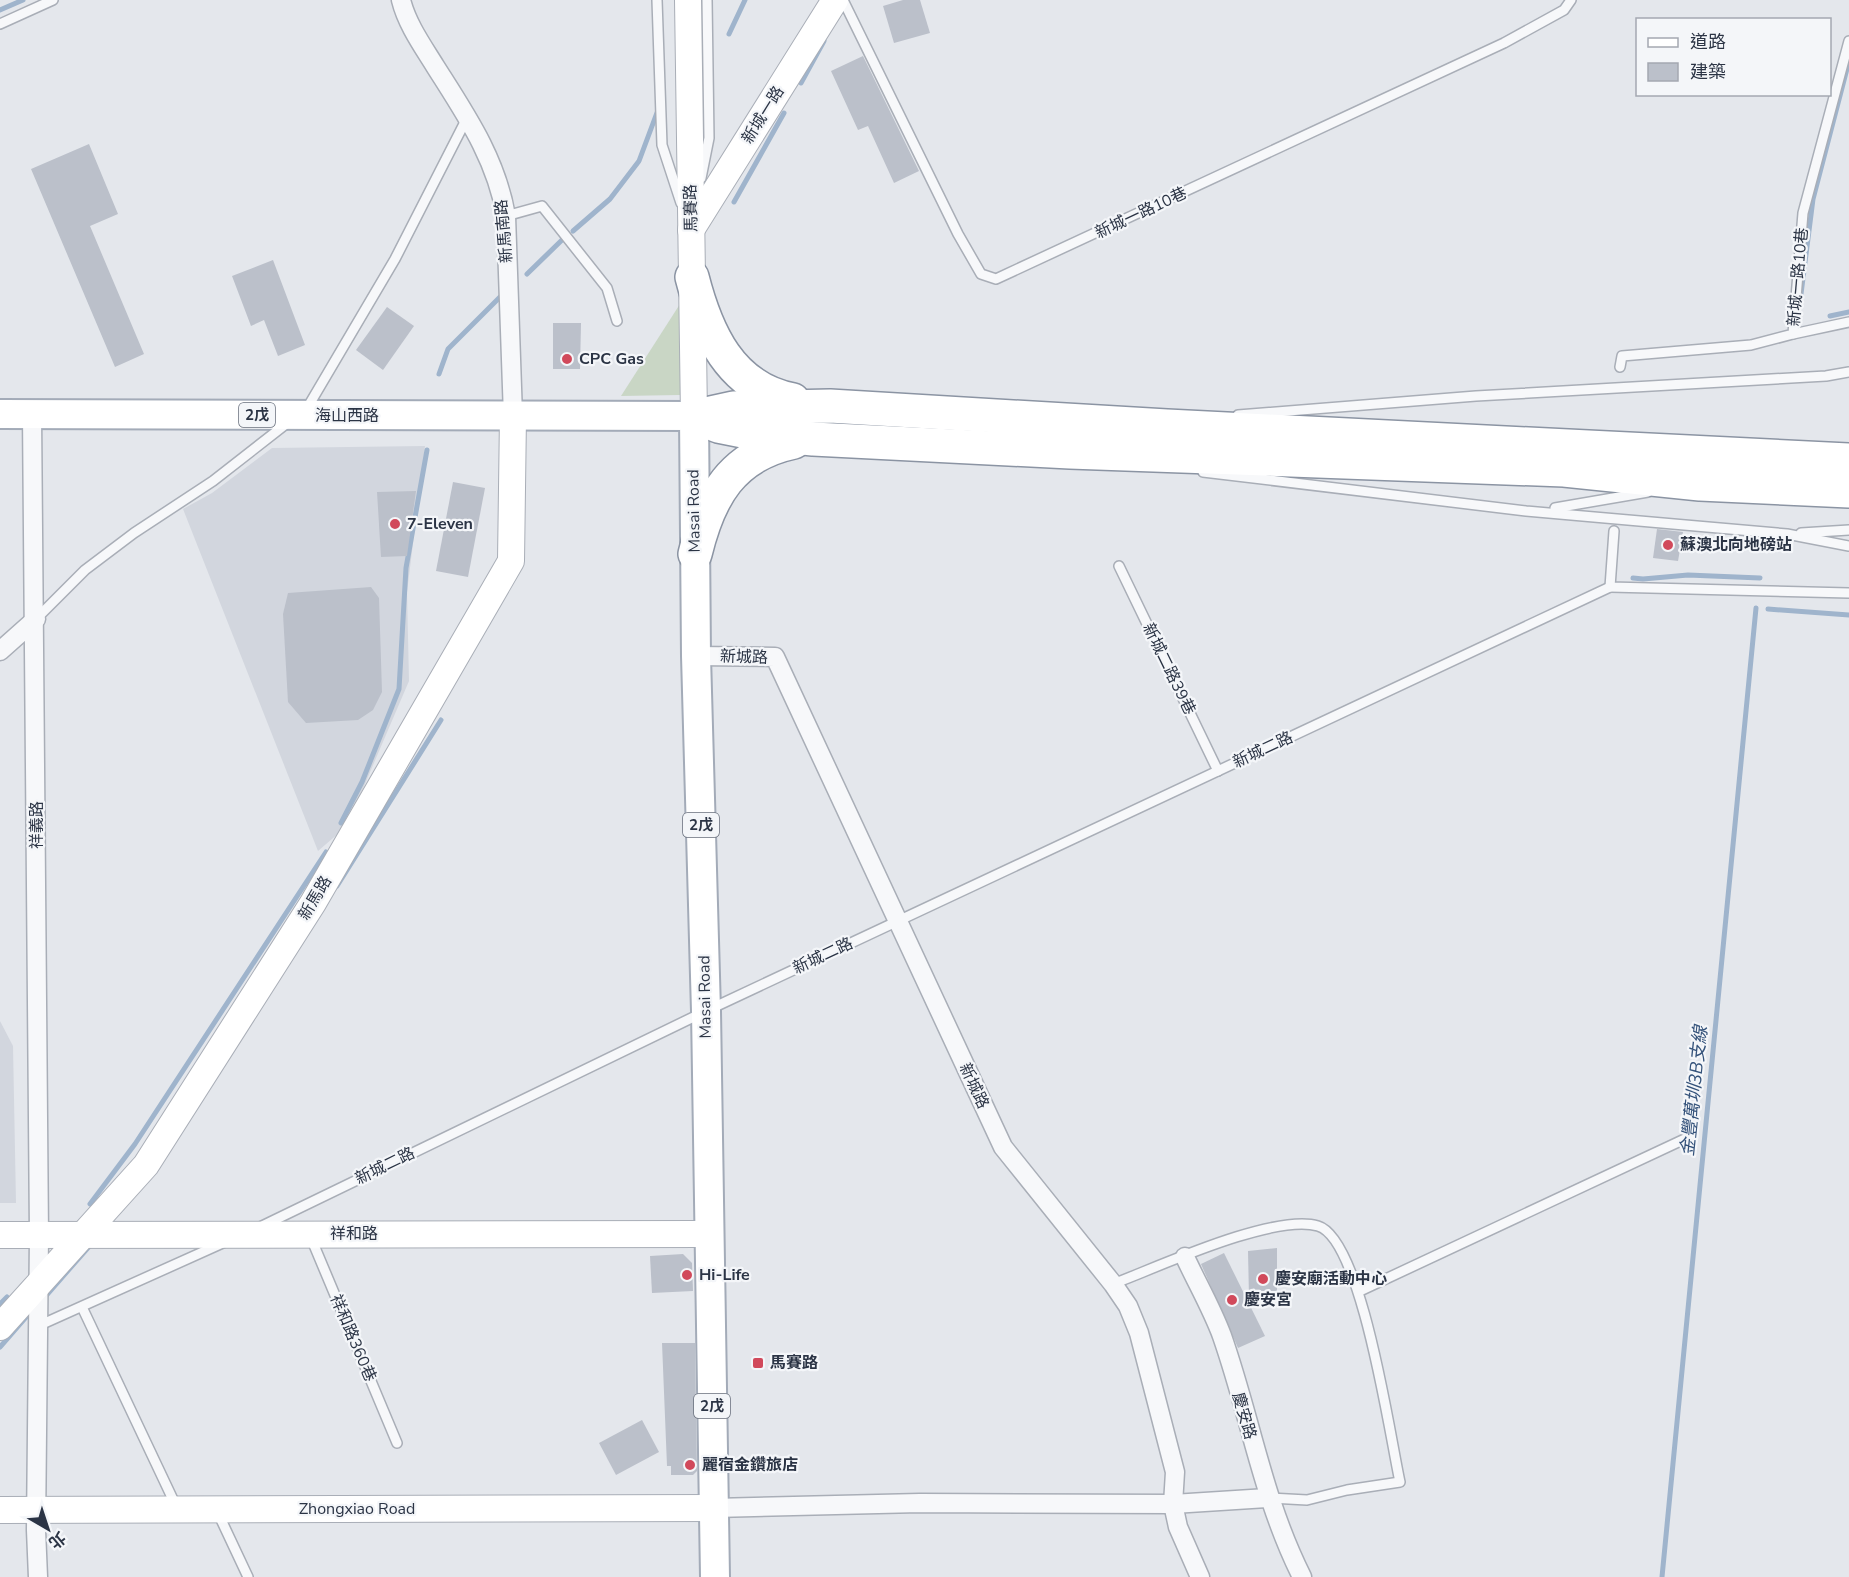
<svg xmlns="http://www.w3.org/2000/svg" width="1849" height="1577" font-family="'Nunito Sans','Noto Sans TC',sans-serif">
<rect width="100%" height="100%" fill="#e4e7ec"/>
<g fill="#d2d6de">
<polygon points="425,446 407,592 409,681 347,826 318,851 183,509 212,493 272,448"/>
<polygon points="0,1021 13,1046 16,1203 0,1203"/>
</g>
<polygon fill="#c9d6c5" points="680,304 680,395 621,396"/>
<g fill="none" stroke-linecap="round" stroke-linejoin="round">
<g stroke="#9fb4cc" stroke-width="5">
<polyline points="0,10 23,0"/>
<polyline points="729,34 745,0"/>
<polyline points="801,83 824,41"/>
<polyline points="734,202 784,113"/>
<polyline points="573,231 610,199 639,161 658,110"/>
<polyline points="527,274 563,239"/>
<polyline points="1800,302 1813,199 1849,61"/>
<polyline points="1830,316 1849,312"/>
<polyline points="439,374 448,349 500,297"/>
<polyline points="1633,578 1643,579 1688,575 1760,578"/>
<polyline points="1768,609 1849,615"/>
<polyline points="341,823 362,782 399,689 406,568 427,450"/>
<polyline points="337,886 441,720"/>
<polyline points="90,1204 135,1144 326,852"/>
<polyline points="44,1298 93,1242"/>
<polyline points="0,1304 7,1297"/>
<polyline points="0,1347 33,1309"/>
<polyline points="1662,1577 1756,608"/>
</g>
</g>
<g fill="#bbc0ca">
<polygon points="903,0 920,0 930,33 894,43 883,6"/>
<polygon points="863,56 919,171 894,183 868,126 858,130 831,71"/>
<polygon points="89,144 118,214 90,226 144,354 115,367 31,169"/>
<polygon points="273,260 305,345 278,356 264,320 251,326 232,276"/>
<polygon points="387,307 414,326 383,370 356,350"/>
<polygon points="553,323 581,323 580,369 553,369"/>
<polygon points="453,482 485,488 468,577 436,571"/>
<polygon points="416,491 407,556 381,557 377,492"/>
<polygon points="1657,529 1683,532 1678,561 1653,558"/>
<polygon points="371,587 379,598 382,692 373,710 358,720 306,723 288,702 283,614 288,593"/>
<polygon points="1277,1248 1277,1299 1249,1297 1248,1251"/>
<polygon points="1224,1253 1265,1336 1238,1348 1201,1264"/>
<polygon points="683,1254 692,1263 693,1291 652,1293 650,1256"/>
<polygon points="662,1343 695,1343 697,1471 693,1475 671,1475 671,1466 667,1466"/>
<polygon points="642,1420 659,1452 616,1475 599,1443"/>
</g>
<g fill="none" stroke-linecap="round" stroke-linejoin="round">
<g stroke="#a9aeb7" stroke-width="12">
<g id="lane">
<polyline points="657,0 662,145 681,203"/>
<polyline points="843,0 958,234 981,274 996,279 1504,43 1564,10 1571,0"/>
<polyline points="0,24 53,0"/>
<polyline points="701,178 709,138 707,0"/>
<polyline points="506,216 542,206 607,288 617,321"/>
<polyline points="1793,334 1849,322"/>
<polyline points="1620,367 1622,356 1751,345 1793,334 1803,213 1849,41"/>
<polyline points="306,410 395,259 467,118"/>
<polyline points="1238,415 1476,396 1826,376 1849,372"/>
<polyline points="1203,472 1526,511 1787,534 1849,546"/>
<polyline points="1555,508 1648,492"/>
<polyline points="1614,531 1610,587 1849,593"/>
<polyline points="1801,533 1849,530"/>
<polyline points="1119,566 1218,771"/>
<polyline points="36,619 85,570 134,533 213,481 286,424"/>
<polyline points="260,1227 706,1011 1610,587"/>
<polyline points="311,1238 397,1443"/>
<path d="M 1113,1284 C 1158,1267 1274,1213 1318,1226 C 1362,1239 1390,1437 1400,1482 L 1347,1490 L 1307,1500 L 1270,1498"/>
<polyline points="1360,1291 1689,1137"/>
<polyline points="82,1307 177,1508"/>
<polyline points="38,1326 225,1242"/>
<polyline points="217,1511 248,1577"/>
</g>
</g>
<g stroke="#a9aeb7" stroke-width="21">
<g id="street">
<path d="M 401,0 C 407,24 422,45 435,66 C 466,115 496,158 506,216 L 513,416"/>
<polyline points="32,414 39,1236 36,1530 38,1577"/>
<polyline points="0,651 36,619"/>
<polyline points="696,656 775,657 1003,1147 1113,1284 1128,1306 1139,1333 1175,1472 1173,1504 1178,1527 1200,1577"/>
<path d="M 1185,1257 C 1197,1283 1212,1309 1222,1336 C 1251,1419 1262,1497 1302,1577"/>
<polyline points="714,1508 920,1503 1173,1504 1267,1498"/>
</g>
</g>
<g stroke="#a9aeb7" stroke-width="28">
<g id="secondary">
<polyline points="688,0 694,416"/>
<polyline points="691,230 835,0"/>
<polyline points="0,1235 708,1234"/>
<polyline points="0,1327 146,1165 313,903 511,561 513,416"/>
<polyline points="0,1510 714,1508"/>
</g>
</g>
<g stroke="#a3abb8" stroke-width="32">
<polyline id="primary" points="0,414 694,416 696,656 706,1011 715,1577"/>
</g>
<g stroke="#8b94a3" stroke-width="36">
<g id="highway">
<path d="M 692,277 C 706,332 730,388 793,400"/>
<polyline points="701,415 733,408 830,406 1167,426 1849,460"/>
<polyline points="694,416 718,426 753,433 813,439 1070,452 1564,470 1700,484 1849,491"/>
<path d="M 695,554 C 709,496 732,455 794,442"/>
</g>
</g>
<use href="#lane" stroke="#f7f8fa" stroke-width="9"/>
<use href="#street" stroke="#f7f8fa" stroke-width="18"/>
<use href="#secondary" stroke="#fff" stroke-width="26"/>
<use href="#primary" stroke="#fff" stroke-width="28"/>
<use href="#highway" stroke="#fff" stroke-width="33"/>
</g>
<g fill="#d1495b" stroke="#f4f6f9" stroke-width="2">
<circle cx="567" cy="359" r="6"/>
<circle cx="395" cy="524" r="6"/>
<circle cx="1668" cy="545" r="6"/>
<circle cx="687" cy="1275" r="6"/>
<circle cx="1263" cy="1279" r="6"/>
<circle cx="1232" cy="1300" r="6"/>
<rect x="752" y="1357" width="12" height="12" rx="3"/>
<circle cx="690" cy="1465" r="6"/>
</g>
<g text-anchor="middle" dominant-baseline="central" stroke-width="4.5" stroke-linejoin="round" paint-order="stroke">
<g fill="#f4f6f9" stroke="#676e7b" stroke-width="1.5">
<rect x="239" y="403" width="36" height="24" rx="4.5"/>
<rect x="683" y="813" width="36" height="24" rx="4.5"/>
<rect x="694" y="1394" width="36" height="24" rx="4.5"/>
</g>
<g font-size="15" font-weight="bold" fill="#2b3445">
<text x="257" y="415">2戊</text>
<text x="701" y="825">2戊</text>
<text x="712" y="1406">2戊</text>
</g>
<g font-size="16" fill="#2b3445" stroke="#f4f6f9">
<text transform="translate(763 115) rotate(-58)">新城一路</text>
<text transform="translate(691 208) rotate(-91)">馬賽路</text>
<text transform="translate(1141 213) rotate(-25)">新城一路10巷</text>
<text transform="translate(504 231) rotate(-95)">新馬南路</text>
<text transform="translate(1798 277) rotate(-85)">新城一路10巷</text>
<text x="347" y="416">海山西路</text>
<text transform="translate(694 511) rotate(-91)">Masai Road</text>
<text transform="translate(744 657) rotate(2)">新城路</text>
<text transform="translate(1169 669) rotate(64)">新城二路39巷</text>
<text transform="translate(1263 750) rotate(-25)">新城二路</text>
<text transform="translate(37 825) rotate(-90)">祥義路</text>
<text transform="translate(315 898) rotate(-59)">新馬路</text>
<text transform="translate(823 956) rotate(-25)">新城二路</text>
<text transform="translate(705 997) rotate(-91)">Masai Road</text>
<text transform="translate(974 1086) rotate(65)">新城路</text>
<text transform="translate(385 1166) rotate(-26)">新城二路</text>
<text x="354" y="1234">祥和路</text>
<text transform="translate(353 1338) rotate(67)">祥和路360巷</text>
<text transform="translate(1244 1416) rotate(74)">慶安路</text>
<text x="357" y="1509">Zhongxiao Road</text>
</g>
<g font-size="16" font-weight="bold" fill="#2b3445" stroke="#f4f6f9" text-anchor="start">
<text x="579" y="359">CPC Gas</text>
<text x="407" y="524">7-Eleven</text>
<text x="1680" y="545">蘇澳北向地磅站</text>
<text x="699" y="1275">Hi-Life</text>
<text x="1275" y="1279">慶安廟活動中心</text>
<text x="1244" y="1300">慶安宮</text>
<text x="770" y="1363">馬賽路</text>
<text x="702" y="1465">麗宿金鑽旅店</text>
</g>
<g font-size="18" font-style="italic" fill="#34527a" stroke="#f4f6f9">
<text transform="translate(1694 1091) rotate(-84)">金豐萬圳3B支線</text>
</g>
</g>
<rect x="1636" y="18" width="195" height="78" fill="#f4f6f9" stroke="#a4a8b1" stroke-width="1.5"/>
<rect x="1648" y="38" width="30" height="9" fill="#ffffff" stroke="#a4a8b1" stroke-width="1.5"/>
<text x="1690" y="48" font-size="18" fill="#2b3445">道路</text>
<rect x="1648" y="63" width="30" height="18" fill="#bbc0ca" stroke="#a4a8b1" stroke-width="1.5"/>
<text x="1690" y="78" font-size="18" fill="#2b3445">建築</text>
<g transform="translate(48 1529) rotate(141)" stroke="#f4f6f9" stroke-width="4.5" paint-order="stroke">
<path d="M0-4.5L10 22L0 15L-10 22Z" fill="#2b3445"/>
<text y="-9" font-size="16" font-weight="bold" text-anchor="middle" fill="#2b3445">北</text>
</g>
</svg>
